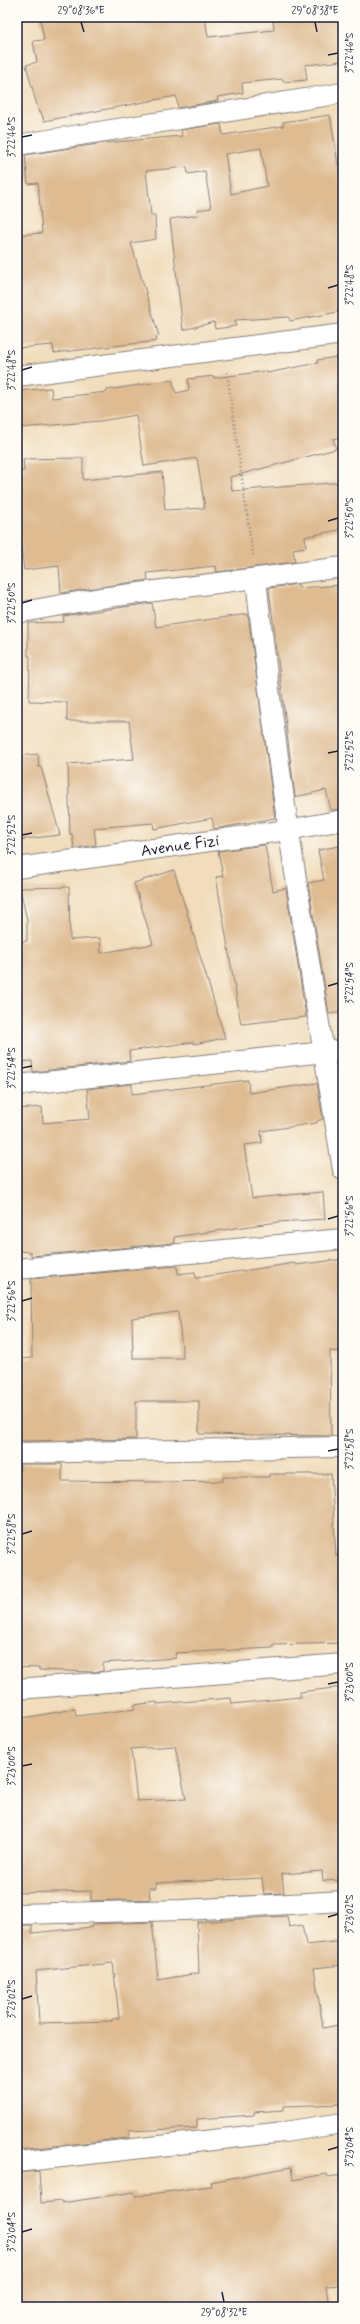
<svg xmlns="http://www.w3.org/2000/svg" width="360" height="2324" font-family="Mynerve,sans-serif">
<rect width="100%" height="100%" fill="#fdfcf7"/>
<filter id="ink" filterUnits="userSpaceOnUse"><feTurbulence type="fractalNoise" baseFrequency=".025" numOctaves="2"/><feDisplacementMap in="SourceGraphic" scale="8" xChannelSelector="R" yChannelSelector="G"/><feConvolveMatrix kernelMatrix="1 2 1 2 8 2 1 2 1" color-interpolation-filters="sRGB"/></filter>
<filter id="wash" filterUnits="userSpaceOnUse"><feTurbulence type="fractalNoise" baseFrequency=".012" numOctaves="4" result="noise"/><feDisplacementMap in="SourceGraphic" scale="16" xChannelSelector="R" yChannelSelector="G"/><feGaussianBlur stdDeviation="0.9" result="paint"/><feColorMatrix in="noise" values="0 0 0 0 0 0 0 0 0 0 0 0 0 0 0 0 0 1.4 0 .05"/><feComposite in="paint" operator="in"/></filter>
<g filter="url(#wash)">
<rect width="100%" height="100%" fill="#f1ddbc"/>
<g id="blocks">
<g fill="#debb91" fill-rule="evenodd">
<polygon points="40,17 205,17 208,37 274,30 273,17 343,17 343,61 305,65 307,80 283,82 283,79 242,83 243,93 217,97 218,101 178,108 176,96 44,121 41,112 39,113 26,65 37,62 33,41 44,40"/>
<path d="M 330,115 L 340,177 L 343,177 L 343,311 L 290,321 L 289,317 L 235,320 L 236,326 L 215,329 L 214,322 L 183,330 L 170,219 L 198,215 L 197,210 L 211,208 L 205,171 L 188,174 L 187,167 L 146,171 L 151,215 L 155,215 L 156,239 L 131,243 L 159,336 L 156,337 L 157,341 L 54,353 L 53,345 L 17,348 L 17,235 L 42,233 L 38,183 L 28,184 L 25,155 L 104,143 L 182,136 L 181,130 L 221,124 L 223,135 L 283,126 L 283,122 ZM 261,148 L 267,186 L 231,194 L 225,154 Z"/>
<polygon points="343,356 343,437 333,439 336,449 230,477 232,491 343,482 343,529 305,537 306,547 293,549 295,562 217,572 216,566 147,573 148,580 61,593 59,566 24,570 17,512 17,472 24,471 23,459 83,458 83,480 162,472 165,510 205,508 197,458 144,466 136,415 100,421 20,428 17,391 51,388 52,398 107,392 107,390 172,380 176,393 189,390 188,379 214,376 214,378 266,371 267,373 318,363 317,360"/>
<polygon points="298,584 298,588 343,585 343,809 331,810 326,790 295,797 269,588"/>
<polygon points="152,603 156,627 248,614 275,818 214,829 212,818 154,829 153,823 94,828 96,845 74,848 72,834 70,834 68,764 134,759 129,721 67,721 67,702 29,701 30,656 28,656 28,623 64,622 63,616"/>
<polygon points="38,754 39,767 41,767 60,835 17,840 17,756"/>
<polygon points="265,845 273,891 286,888 306,1017 241,1024 216,877 223,876 218,851"/>
<polygon points="339,846 343,870 343,957 340,958 341,965 337,965 343,1012 329,1014 308,883 324,880 318,850"/>
<polygon points="174,870 225,1038 194,1044 194,1042 129,1051 130,1061 33,1072 32,1061 17,1062 17,942 27,941 27,920 20,888 69,887 70,940 100,938 101,953 153,944 134,883"/>
<polygon points="248,1080 249,1093 317,1083 323,1119 317,1121 317,1123 261,1131 262,1143 244,1145 252,1198 323,1192 325,1219 278,1222 174,1237 175,1243 31,1256 31,1252 17,1251 17,1109 42,1107 43,1123 90,1119 87,1089 132,1084 132,1094"/>
<path d="M 343,1259 L 343,1352 L 330,1351 L 331,1436 L 199,1434 L 199,1401 L 136,1401 L 136,1439 L 19,1441 L 20,1359 L 32,1358 L 31,1279 L 177,1266 L 178,1274 L 195,1272 L 196,1278 L 295,1263 L 296,1265 ZM 178,1312 L 183,1358 L 133,1358 L 132,1318 Z"/>
<polygon points="19,1464 62,1464 62,1481 164,1482 223,1481 223,1477 269,1477 269,1474 331,1474 336,1556 343,1555 343,1643 273,1645 273,1648 175,1653 176,1658 103,1663 103,1671 94,1672 39,1670 39,1668 17,1667 19,1503 17,1503 17,1470 20,1470"/>
<path d="M 343,1687 L 343,1880 L 323,1881 L 322,1871 L 282,1874 L 284,1893 L 264,1894 L 262,1878 L 156,1883 L 156,1888 L 149,1888 L 150,1899 L 91,1901 L 91,1891 L 17,1893 L 17,1719 L 75,1709 L 76,1716 L 135,1709 L 134,1705 L 157,1702 L 157,1704 L 231,1698 L 232,1704 L 300,1697 L 300,1692 ZM 175,1746 L 186,1799 L 137,1801 L 131,1749 Z"/>
<path d="M 287,1916 L 289,1927 L 302,1925 L 306,1945 L 343,1941 L 343,1965 L 314,1968 L 323,2028 L 343,2024 L 343,2104 L 283,2106 L 283,2110 L 254,2112 L 254,2115 L 197,2119 L 197,2128 L 129,2131 L 129,2138 L 17,2150 L 17,1925 L 32,1925 L 32,1933 L 92,1927 L 92,1924 L 152,1922 L 158,1980 L 199,1973 L 197,1922 ZM 113,1963 L 119,2018 L 112,2019 L 112,2021 L 39,2023 L 36,1971 Z"/>
<polygon points="291,2167 293,2180 326,2174 327,2177 343,2175 343,2250 337,2251 339,2285 326,2286 329,2307 17,2307 17,2173 39,2171 41,2203 62,2201 62,2203 134,2192 135,2196 211,2186 210,2182"/>
</g>
</g>
</g>
<g filter="url(#ink)">
<use href="#blocks" fill-opacity="0" stroke="#8a807c" stroke-width="1"/>
<g fill="none" stroke-linecap="round" stroke-linejoin="round">
<g stroke="#8a807c" stroke-width="22">
<g id="minor">
<polyline points="17,145 343,93"/>
<polyline points="17,376 343,334"/>
<path d="M 256,579 C 277,777 311,973 343,1170"/>
<polyline points="17,613 100,598 343,567"/>
<polyline points="17,868 288,830 343,820"/>
<polyline points="17,1085 343,1050"/>
<polyline points="17,1269 343,1239"/>
<polyline points="17,1453 343,1447"/>
<polyline points="17,1689 343,1664"/>
<polyline points="17,1914 184,1910 343,1901"/>
<polyline points="17,2162 284,2132 343,2123"/>
</g>
</g>
<polyline stroke="#8a807c" stroke-width="2.5" stroke-dasharray="1 3" stroke-linecap="butt" points="227,372 253,557"/>
<use href="#minor" stroke="#fff" stroke-width="20"/>
</g>
</g>
<path fill="none" stroke="#22223b" stroke-width="1.5" d="M 81,22 L 84,32M 315,22 L 317,32M 328,55 L 338,53M 22,137 L 32,135M 328,288 L 338,285M 22,370 L 32,367M 328,521 L 338,518M 22,603 L 32,600M 328,753 L 338,751M 22,835 L 32,833M 328,986 L 338,983M 22,1068 L 32,1066M 328,1219 L 338,1216M 22,1301 L 32,1298M 328,1451 L 338,1449M 22,1534 L 32,1531M 328,1684 L 338,1682M 22,1766 L 32,1764M 328,1917 L 338,1914M 22,1999 L 32,1996M 328,2150 L 338,2147M 22,2232 L 32,2229M 222,2292 L 224,2302"/>
<g text-anchor="middle" dominant-baseline="central" stroke-width="3" stroke-linejoin="round" paint-order="stroke">
<g font-size="16" fill="#22223b" stroke="#fdfcf7">
<text transform="translate(180 846) rotate(-8)">Avenue Fizi</text>
</g>
</g>
<rect width="360" height="2324" fill="none" stroke="#fdfcf7" stroke-width="44"/>
<rect x="22" y="22" width="316" height="2280" fill="none" stroke="#22223b" stroke-width="1.5"/>
<g font-size="10" text-anchor="middle" fill="#22223b">
<text x="81" y="14">29°08'36"E</text>
<text x="315" y="14">29°08'38"E</text>
<text transform="translate(349 53) rotate(-90)" y="4">3°22'46"S</text>
<text transform="translate(11 137) rotate(-90)" y="4">3°22'46"S</text>
<text transform="translate(349 285) rotate(-90)" y="4">3°22'48"S</text>
<text transform="translate(11 370) rotate(-90)" y="4">3°22'48"S</text>
<text transform="translate(349 518) rotate(-90)" y="4">3°22'50"S</text>
<text transform="translate(11 603) rotate(-90)" y="4">3°22'50"S</text>
<text transform="translate(349 751) rotate(-90)" y="4">3°22'52"S</text>
<text transform="translate(11 835) rotate(-90)" y="4">3°22'52"S</text>
<text transform="translate(349 983) rotate(-90)" y="4">3°22'54"S</text>
<text transform="translate(11 1068) rotate(-90)" y="4">3°22'54"S</text>
<text transform="translate(349 1216) rotate(-90)" y="4">3°22'56"S</text>
<text transform="translate(11 1301) rotate(-90)" y="4">3°22'56"S</text>
<text transform="translate(349 1449) rotate(-90)" y="4">3°22'58"S</text>
<text transform="translate(11 1534) rotate(-90)" y="4">3°22'58"S</text>
<text transform="translate(349 1682) rotate(-90)" y="4">3°23'00"S</text>
<text transform="translate(11 1766) rotate(-90)" y="4">3°23'00"S</text>
<text transform="translate(349 1914) rotate(-90)" y="4">3°23'02"S</text>
<text transform="translate(11 1999) rotate(-90)" y="4">3°23'02"S</text>
<text transform="translate(349 2147) rotate(-90)" y="4">3°23'04"S</text>
<text transform="translate(11 2232) rotate(-90)" y="4">3°23'04"S</text>
<text x="224" y="2316">29°08'32"E</text>
</g>
</svg>
